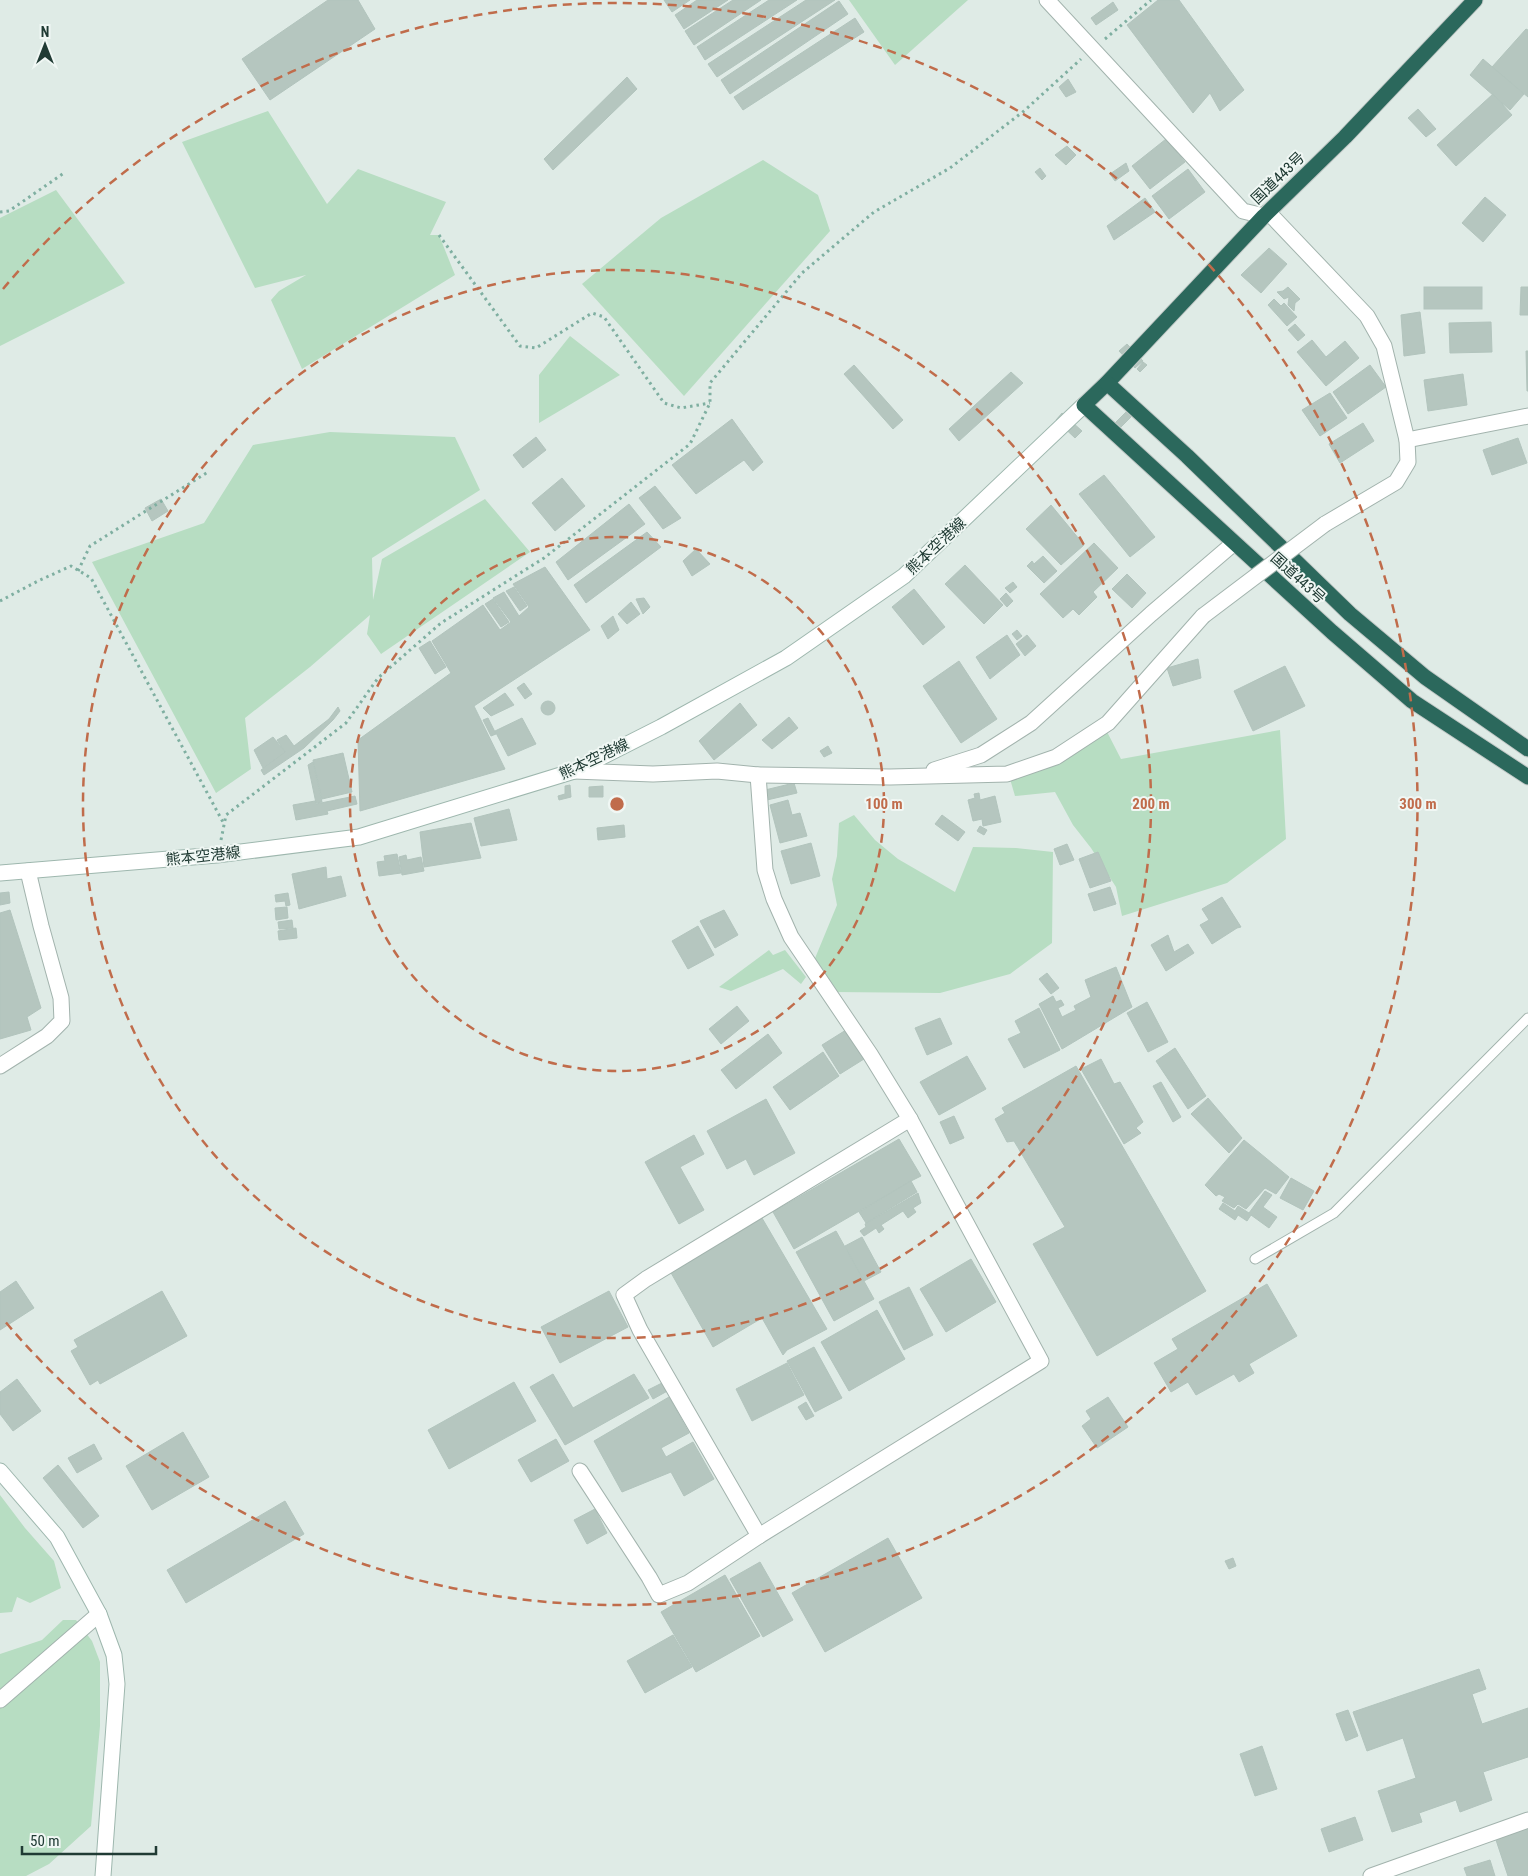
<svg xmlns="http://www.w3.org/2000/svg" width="1528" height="1876" font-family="'Roboto Condensed','Noto Sans JP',sans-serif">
<rect width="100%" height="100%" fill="#dfebe6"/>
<g fill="#b7ddc2">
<polygon points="849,0 968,0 895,65"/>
<polygon points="268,111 327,204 358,169 446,202 430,235 439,235 455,275 302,369 271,300 279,291 306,275 255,288 182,142"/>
<polygon points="763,160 818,195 830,231 684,396 582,284 661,218"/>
<polygon points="56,190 125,283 0,346 0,218"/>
<polygon points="570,336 620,375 539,423 539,375"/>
<polygon points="330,432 455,437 480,490 372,558 373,600 382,559 485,499 530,552 381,654 367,634 370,615 310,667 245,718 251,769 216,793 92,562 204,523 253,445"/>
<polygon points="1104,726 1121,759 1280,730 1286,839 1227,883 1122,916 1116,887 1091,848 1073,825 1055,792 1015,796 1010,779"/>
<polygon points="854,815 875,840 898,859 955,892 973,847 1016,848 1053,852 1052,943 1010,974 940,993 833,992 811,968 837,905 832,879 837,856 839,823"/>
<polygon points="769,950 773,955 785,950 806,977 801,984 783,969 731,991 719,987"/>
<polygon points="0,1495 25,1528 54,1561 61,1588 30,1603 17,1597 12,1612 0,1613"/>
<polygon points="63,1620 76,1620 92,1641 100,1662 100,1726 91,1826 49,1864 26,1876 0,1876 0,1654 42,1640"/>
</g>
<g fill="#b5c6bf" stroke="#b2c4bd">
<polygon points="328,0 358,0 375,29 270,100 242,59"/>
<polygon points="664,0 690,0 672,12"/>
<polygon points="697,0 728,0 684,29 675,15"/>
<polygon points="733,0 761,0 694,45 685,31"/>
<polygon points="769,0 797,0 705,60 697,47"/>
<polygon points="806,0 835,0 717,77 708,64"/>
<polygon points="1158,0 1179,0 1244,90 1220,111 1210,93 1193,113 1127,25"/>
<polygon points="839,1 848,14 730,94 721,80"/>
<polygon points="1113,2 1118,10 1096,25 1091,18"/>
<polygon points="855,18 864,32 743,110 734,97"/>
<polygon points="1526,29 1528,30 1528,97 1492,67"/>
<polygon points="1483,59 1524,94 1510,110 1470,75"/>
<polygon points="627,77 637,89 553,170 544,159"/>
<polygon points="1068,79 1076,92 1066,97 1059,87"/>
<polygon points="1493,94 1512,115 1456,166 1437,145"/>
<polygon points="1418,109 1436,129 1426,137 1408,118"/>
<polygon points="1166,139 1185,162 1150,189 1132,166"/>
<polygon points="1067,146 1076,155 1066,165 1055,155"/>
<polygon points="1126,163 1129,171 1115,181 1110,174"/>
<polygon points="1040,168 1046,176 1042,180 1035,172"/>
<polygon points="1188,169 1205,192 1169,219 1152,196"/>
<polygon points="1485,197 1506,215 1483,242 1462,223"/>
<polygon points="1145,198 1155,212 1114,240 1107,226"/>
<polygon points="1269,248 1287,264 1261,293 1241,275"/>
<polygon points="1288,287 1300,299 1295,303 1294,311 1288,305 1289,297 1284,299 1277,292 1283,291"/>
<rect x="1424" y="287" width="58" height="22"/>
<polygon points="1521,287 1528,287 1528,315 1520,315"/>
<polygon points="1274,299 1281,306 1284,303 1297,317 1287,326 1268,305"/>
<polygon points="1420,312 1425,353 1404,356 1401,315"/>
<polygon points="1491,322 1492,352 1450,353 1449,323"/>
<polygon points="1295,324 1305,335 1298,341 1288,330"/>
<polygon points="1312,340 1326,357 1345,341 1359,358 1326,386 1297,352"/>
<polygon points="1127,344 1143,361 1135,368 1119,351"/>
<polygon points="1526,351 1528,351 1528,391 1527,391"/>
<polygon points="1143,362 1147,365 1140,372 1137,369"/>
<polygon points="854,365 903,420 893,429 844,374"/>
<polygon points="1370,365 1386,387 1348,414 1333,392"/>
<polygon points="1011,372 1023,383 959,441 949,429"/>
<polygon points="1463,374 1467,405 1428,411 1424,380"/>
<polygon points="1330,393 1347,418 1320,436 1302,410"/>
<polygon points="1134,404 1139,409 1116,432 1111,427"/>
<polygon points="1062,413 1082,431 1075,438 1056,420"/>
<polygon points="732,419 763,462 753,471 744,460 696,494 672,465"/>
<polygon points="1363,423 1374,441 1340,463 1329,444"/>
<polygon points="536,437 546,450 523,468 513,455"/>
<polygon points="1518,438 1527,463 1492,475 1483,450"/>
<polygon points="1104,475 1155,537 1130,557 1079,494"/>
<polygon points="562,478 585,506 555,531 532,503"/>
<polygon points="655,486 681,518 663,529 639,498"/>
<polygon points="161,499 168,511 152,521 145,508"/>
<polygon points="629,504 645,524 568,580 556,562"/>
<polygon points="1051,505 1084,545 1061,565 1026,529"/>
<polygon points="647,532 661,547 586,603 574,585"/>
<polygon points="1094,543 1118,568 1093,592 1097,597 1079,615 1073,609 1063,618 1040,594"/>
<polygon points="696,549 710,564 692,576 683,561"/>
<polygon points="1043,556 1057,571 1044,583 1027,566 1032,561 1034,564"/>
<polygon points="965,565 1003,605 984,624 945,584"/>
<polygon points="545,567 590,630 474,706 505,769 360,811 358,740 451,673 432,641 483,605 500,630 511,622 493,598 504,592 519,616 529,607 513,584"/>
<polygon points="1127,574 1146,593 1132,608 1112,589"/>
<polygon points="1013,582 1017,587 1010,593 1005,588"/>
<polygon points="514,587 527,606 520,611 506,591"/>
<polygon points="914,589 945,627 923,645 892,607"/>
<polygon points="1006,593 1013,601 1007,607 1000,599"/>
<polygon points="644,598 650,607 643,614 636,599"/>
<polygon points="493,599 509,622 501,627 485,604"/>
<polygon points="631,602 640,614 627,624 618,614"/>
<polygon points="613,616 619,630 608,639 601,626"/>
<polygon points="1017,630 1022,636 1017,640 1012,634"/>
<polygon points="1007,635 1020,655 990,679 976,657"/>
<polygon points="1027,635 1036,646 1025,656 1016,644"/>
<polygon points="430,641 446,667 435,674 419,648"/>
<polygon points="1198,659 1201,678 1173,686 1167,668"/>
<polygon points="959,661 997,719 961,743 923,686"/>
<polygon points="1285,666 1305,706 1253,731 1234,691"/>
<polygon points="524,683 532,694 525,699 517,688"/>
<polygon points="505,693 514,705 491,716 483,708"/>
<circle cx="548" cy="708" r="7"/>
<polygon points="740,703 757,725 714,760 699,741"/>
<polygon points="338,707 340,711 333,720 304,748 264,775 261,770 285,752 277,740 286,735 294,746 329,719"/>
<polygon points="789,717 798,728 772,749 762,740"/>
<polygon points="488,718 496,734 491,736 483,720"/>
<polygon points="522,718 536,744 508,756 495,731"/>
<polygon points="273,737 285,752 263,768 254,750"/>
<polygon points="828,746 832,753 824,757 820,751"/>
<polygon points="343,753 352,792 322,799 313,760"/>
<polygon points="313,762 322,802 316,803 308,765"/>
<polygon points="794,783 797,793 767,800 765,790"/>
<polygon points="570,785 571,797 559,800 558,796 565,794 565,786"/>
<polygon points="603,786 603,797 589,797 589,787"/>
<polygon points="979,793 980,800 995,796 1001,822 983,826 982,819 973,821 968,800 975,798 974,794"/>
<polygon points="355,796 357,804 327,811 328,814 296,820 293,805 315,801 316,804"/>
<polygon points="788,800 792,815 800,813 807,836 780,843 770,805"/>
<polygon points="509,809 517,840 481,846 474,818"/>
<polygon points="942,815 965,832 958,841 935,824"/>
<polygon points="471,823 481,858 424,867 420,832"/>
<polygon points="624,825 625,837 598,840 597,828"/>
<polygon points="980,826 987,830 984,835 977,831"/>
<polygon points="811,843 820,876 791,884 781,851"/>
<polygon points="1067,844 1074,860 1060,865 1054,849"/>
<polygon points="1098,852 1111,881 1090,888 1079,859"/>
<polygon points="397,854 401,873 379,876 377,862 385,861 384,856"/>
<polygon points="406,855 407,860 421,857 424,871 402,875 399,857"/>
<polygon points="326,867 327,879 341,876 346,896 299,909 292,874"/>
<polygon points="1110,887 1116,904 1094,911 1088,894"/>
<polygon points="9,892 10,903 0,905 0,893"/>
<polygon points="288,893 290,905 286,906 285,901 276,902 275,895"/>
<polygon points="1222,897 1241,927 1237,928 1212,944 1200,925 1209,920 1202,909"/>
<polygon points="287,907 288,918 276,920 275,908"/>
<polygon points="10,910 41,1008 27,1017 31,1030 0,1039 0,913"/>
<polygon points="724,910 738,935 715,948 700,921"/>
<polygon points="292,920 293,928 279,929 278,922"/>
<polygon points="698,926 714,955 688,969 672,941"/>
<polygon points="296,928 297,938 279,940 278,931"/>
<polygon points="1168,935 1174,952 1188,944 1194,953 1166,971 1151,945"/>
<polygon points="1116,967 1132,1007 1062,1049 1039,1004 1053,996 1056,1002 1061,1000 1064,1005 1058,1008 1062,1017 1076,1010 1074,1006 1091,997 1085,980"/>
<polygon points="1047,973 1059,988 1051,994 1039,979"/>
<polygon points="1147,1002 1168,1042 1148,1052 1127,1013"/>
<polygon points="737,1006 749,1021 721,1044 709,1029"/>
<polygon points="1039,1008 1060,1050 1024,1068 1008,1039 1021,1033 1015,1021"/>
<polygon points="940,1018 952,1044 927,1055 915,1028"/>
<polygon points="846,1030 864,1059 840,1074 822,1045"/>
<polygon points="768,1034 782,1053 736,1089 721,1070"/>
<polygon points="1175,1048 1206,1096 1188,1109 1156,1061"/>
<polygon points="823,1052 839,1076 790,1110 773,1087"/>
<polygon points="967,1056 986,1089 939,1115 920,1082"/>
<polygon points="1101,1059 1114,1084 1120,1082 1143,1122 1136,1128 1141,1133 1124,1144 1081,1069"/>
<polygon points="1076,1066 1206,1291 1097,1356 1033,1244 1065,1227 1014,1141 1007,1142 995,1119 1005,1113 1002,1108"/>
<polygon points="1161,1082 1181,1117 1173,1122 1153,1086"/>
<polygon points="1208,1098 1242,1138 1229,1153 1191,1114"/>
<polygon points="766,1099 795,1153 754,1175 746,1159 727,1169 707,1131"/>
<polygon points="954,1116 964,1138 950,1144 940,1122"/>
<polygon points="694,1135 704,1154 680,1167 704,1210 679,1224 645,1162"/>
<polygon points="899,1139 921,1176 911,1181 794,1249 773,1212"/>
<polygon points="1244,1140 1289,1177 1276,1194 1265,1188 1246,1209 1238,1204 1234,1208 1222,1201 1225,1197 1219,1194 1216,1196 1205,1185"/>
<polygon points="1291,1178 1314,1191 1303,1210 1280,1198"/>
<polygon points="911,1181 917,1192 866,1223 859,1212"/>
<polygon points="1265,1191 1272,1195 1263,1207 1277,1217 1269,1228 1251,1215 1247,1221 1238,1215 1235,1220 1219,1209 1223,1203 1235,1211 1238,1206 1249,1213"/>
<polygon points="918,1193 921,1203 913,1208 916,1212 908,1218 903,1211 881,1225 884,1229 879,1233 876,1228 864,1236 860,1231 866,1227 865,1224"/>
<polygon points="762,1218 827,1329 787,1350 783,1355 762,1318 713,1347 670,1271"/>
<polygon points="836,1231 874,1299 834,1321 796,1252"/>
<polygon points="862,1237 881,1272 864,1281 845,1246"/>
<polygon points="971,1259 996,1302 946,1332 920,1289"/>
<polygon points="16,1281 34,1308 0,1330 0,1292"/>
<polygon points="1267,1284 1297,1336 1249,1364 1254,1373 1239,1382 1234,1374 1196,1395 1188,1382 1171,1392 1154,1363 1178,1349 1172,1339"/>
<polygon points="909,1287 933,1335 904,1350 879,1302"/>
<polygon points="162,1291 187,1336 100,1384 98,1380 90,1385 71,1351 78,1347 74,1340"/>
<polygon points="609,1291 628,1327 560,1363 541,1327"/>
<polygon points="877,1310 905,1359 849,1391 821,1342"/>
<polygon points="814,1347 842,1398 815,1412 787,1361"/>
<polygon points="787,1363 804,1395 752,1421 736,1389"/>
<polygon points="553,1374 573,1408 634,1374 649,1398 565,1445 530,1387"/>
<polygon points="17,1379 41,1411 13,1431 0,1414 0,1392"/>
<polygon points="666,1381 671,1389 653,1399 648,1390"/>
<polygon points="514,1382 536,1421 449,1469 428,1430"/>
<polygon points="669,1397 689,1433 661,1448 666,1457 693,1442 714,1479 684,1496 671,1472 622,1492 594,1441"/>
<polygon points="1108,1397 1128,1427 1097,1448 1082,1426 1091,1419 1086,1411"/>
<polygon points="806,1402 814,1416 806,1420 798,1407"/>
<polygon points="183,1432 209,1477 152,1510 126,1466"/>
<polygon points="556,1439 569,1461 531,1482 518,1460"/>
<polygon points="94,1444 102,1459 77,1473 68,1458"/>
<polygon points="58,1465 99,1516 83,1528 43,1478"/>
<polygon points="285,1501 304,1534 186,1603 167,1570"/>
<polygon points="595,1509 607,1533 587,1544 574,1520"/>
<polygon points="888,1538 922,1598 825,1652 792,1593"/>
<polygon points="1233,1558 1236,1566 1229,1569 1225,1561"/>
<polygon points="760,1562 793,1620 763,1637 730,1579"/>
<polygon points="725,1575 760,1636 696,1672 661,1612"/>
<polygon points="673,1635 692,1667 645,1693 627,1661"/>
<polygon points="1479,1669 1486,1689 1472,1694 1482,1724 1528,1708 1528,1757 1483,1772 1492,1800 1460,1812 1456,1800 1419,1813 1422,1822 1392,1832 1378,1791 1416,1778 1403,1738 1367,1751 1353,1712"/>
<polygon points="1348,1710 1358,1736 1346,1741 1336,1714"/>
<polygon points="1262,1746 1277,1789 1255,1796 1240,1754"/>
<polygon points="1355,1817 1363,1840 1329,1852 1321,1829"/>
<polygon points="1528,1826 1528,1876 1508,1876 1495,1837"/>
<polygon points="1490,1860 1495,1876 1467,1876 1464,1868"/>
</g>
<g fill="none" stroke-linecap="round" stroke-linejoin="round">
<g stroke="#a2b3ad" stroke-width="11">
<polyline id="lane" points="1255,1259 1334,1213 1528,1018"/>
</g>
<g stroke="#a2b3ad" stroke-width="17">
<g id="street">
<polyline points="1047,0 1243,211 1264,216"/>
<polyline points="1268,212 1367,316 1384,346 1407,440 1408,462 1396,482 1325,524"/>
<polyline points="1407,440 1528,416"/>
<polyline points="934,770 981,755 1031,723 1151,614 1234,543"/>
<polyline points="574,771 653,774 717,771 758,775 890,777 1007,774 1056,757 1108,723 1203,616"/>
<polyline points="0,1066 47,1036 62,1021 61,998 41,926 28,871"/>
<polyline points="580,1471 649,1577 659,1595 688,1583 759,1536 1041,1361 910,1119 870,1054 791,937 774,899 765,870 758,775"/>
<polyline points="759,1536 640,1330 624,1295 646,1279 910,1119"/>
<polyline points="0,1700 99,1614"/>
<polyline points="1371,1876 1528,1820"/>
</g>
</g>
<g stroke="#9eb7ae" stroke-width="17">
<g id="secondary">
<polyline points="0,873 217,855 359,837 574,771 661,727 786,658 904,576 1084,405"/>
<polyline points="0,1471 57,1537 99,1614 114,1655 117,1684 103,1876"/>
</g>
</g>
<g stroke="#c1c8c6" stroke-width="17">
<g id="highway">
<polyline points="1475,0 1345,137 1264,216 1107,383 1084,405 1332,632 1412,701 1528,777"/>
<polyline points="1107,383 1187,456 1350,614 1425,677 1528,749"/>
</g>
</g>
<g stroke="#7fafa1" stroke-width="3" stroke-dasharray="2.5 4" stroke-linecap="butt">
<polyline points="1105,39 1151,0"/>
<polyline points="0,212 9,211 64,173"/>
<polyline points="439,235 520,346 536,348 592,313 604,317 664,403 681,408 710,403"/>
<polyline points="78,571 90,546 208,472"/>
<polyline points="0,601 38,581 71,566 91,578 224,824"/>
<polyline points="221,840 226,815 346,723 378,678 441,623 544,558 690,444 710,403 710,383 802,273 874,212 950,168 1024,111 1081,59"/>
</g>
<use href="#lane" stroke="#fff" stroke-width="9"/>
<use href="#street" stroke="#fff" stroke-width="15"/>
<use href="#secondary" stroke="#fff" stroke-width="15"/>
<use href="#highway" stroke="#2b685c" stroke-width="15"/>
<g stroke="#a2b3ad" stroke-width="17" stroke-linecap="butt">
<polyline id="street-bridge" points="1203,616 1325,524"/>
</g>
<use href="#street-bridge" stroke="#fff" stroke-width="15"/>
</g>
<g fill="none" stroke="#c06c4b" stroke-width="2.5" stroke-dasharray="9 6">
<circle cx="617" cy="804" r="267"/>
<circle cx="617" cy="804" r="534"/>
<path d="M3 289A801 801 0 1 1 3 1319"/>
</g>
<g text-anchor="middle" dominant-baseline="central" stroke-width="4" stroke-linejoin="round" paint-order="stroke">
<g font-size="15" fill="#203b34" stroke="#f0f7f4">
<text transform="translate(1278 178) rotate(-44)">国道443号</text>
<text transform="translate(936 546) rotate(-43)">熊本空港線</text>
<text transform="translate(1298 578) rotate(42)">国道443号</text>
<text transform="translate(594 759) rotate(-25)">熊本空港線</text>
<text transform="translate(203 856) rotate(-6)">熊本空港線</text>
</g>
</g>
<circle cx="617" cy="804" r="8" fill="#c06c4b" stroke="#f0f7f4" stroke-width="2.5"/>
<g font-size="15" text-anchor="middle" font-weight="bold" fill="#c06c4b" stroke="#f0f7f4" stroke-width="4" stroke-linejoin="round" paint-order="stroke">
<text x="884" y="809">100 m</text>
<text x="1151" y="809">200 m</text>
<text x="1418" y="809">300 m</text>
</g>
<g transform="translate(45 45)" stroke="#f0f7f4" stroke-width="4" paint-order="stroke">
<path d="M0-4L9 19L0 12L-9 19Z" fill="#203b34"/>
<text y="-8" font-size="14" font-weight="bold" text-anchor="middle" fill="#203b34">N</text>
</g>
<path d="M22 1846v8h134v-8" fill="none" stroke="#203b34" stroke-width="2.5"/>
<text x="30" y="1846" font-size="15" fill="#203b34" stroke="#f0f7f4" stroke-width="4" paint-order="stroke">50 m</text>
</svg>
